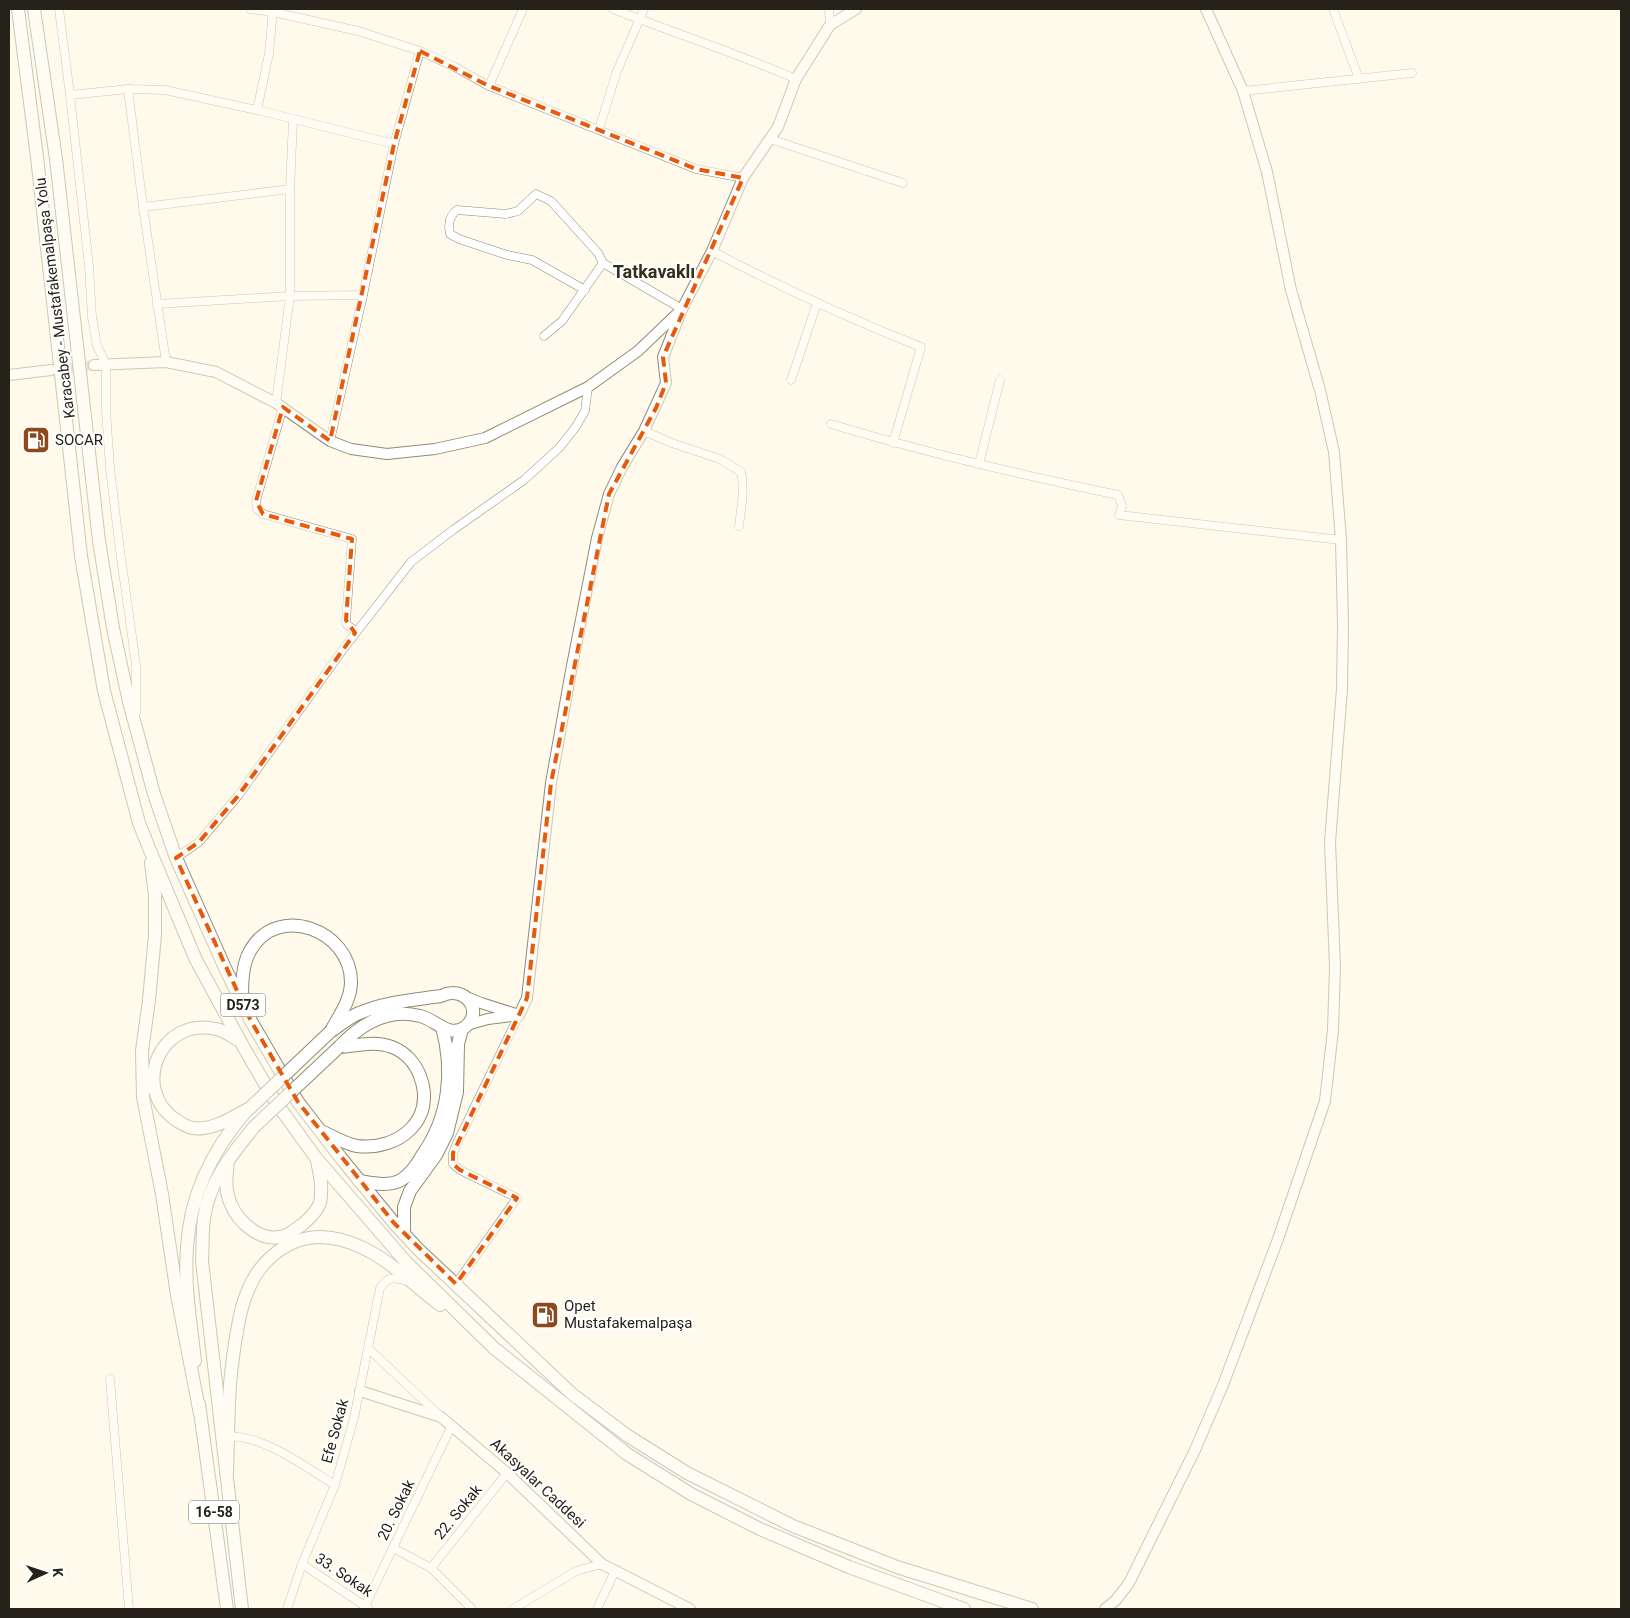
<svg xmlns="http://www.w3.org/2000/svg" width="1630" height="1618" font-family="Roboto,sans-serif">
<rect width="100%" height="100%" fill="#fffaeb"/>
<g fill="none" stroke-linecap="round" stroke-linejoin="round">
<polyline stroke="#d3cfc1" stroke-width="10" stroke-dasharray="10 5" stroke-linecap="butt" points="55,370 94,365"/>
<g stroke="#918b74" stroke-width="9">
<g id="minor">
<polyline points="59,9 70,95 89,266 92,317 97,346 106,364 106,411 110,468 119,543 136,665 136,713"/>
<polyline points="250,9 273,12 358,31 420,51 455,67 489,86 696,169 743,178"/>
<path d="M 613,9 C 674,33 736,53 796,79"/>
<polyline points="829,9 830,25"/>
<polyline points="1333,9 1359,79"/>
<polyline points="489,86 523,9"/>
<polyline points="128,89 143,207 166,362"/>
<polyline points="1243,91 1412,73"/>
<polyline points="70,95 128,89 165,90 257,110 394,144"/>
<polyline points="257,110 269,54 273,9"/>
<polyline points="599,129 617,71 644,9"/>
<polyline points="770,139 903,183"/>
<polyline points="143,207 290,189"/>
<path d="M 712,251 C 780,287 850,319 921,347 L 893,443"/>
<path d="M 585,290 L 532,260 L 507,255 L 459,239 L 450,234 C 448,225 449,216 457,210 L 506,214 L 518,211 L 536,194 L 551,201 L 598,253 L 603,263 L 682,309"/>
<polyline points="157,304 290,296 363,295"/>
<polyline points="544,336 562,321 603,263"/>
<polyline points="791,380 817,303"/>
<polyline points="276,403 290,296 290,189 293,120"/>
<polyline points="283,407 256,501 257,509 263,514 352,539 346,620 347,625 356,631"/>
<path d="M 831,424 C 926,453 1022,475 1118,495 L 1122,506 L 1119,515 L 1341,540"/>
<path d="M 644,431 L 672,443 L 720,459 L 741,472 C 745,490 741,508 739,526"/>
<polyline points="330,441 363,295 394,144 420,51"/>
<polyline points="979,464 1000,380"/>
<polyline points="176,858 199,842 238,796 344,648 411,562 453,530 524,480 559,448 575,428 585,411 588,387"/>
<polyline points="456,1284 517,1198 460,1170 453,1164 453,1153 458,1141 519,1015"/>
<polyline points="369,1349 439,1415"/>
<polyline points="110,1379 129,1609"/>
<path d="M 224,1437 C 260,1432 305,1467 335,1485"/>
<polyline points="393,1548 431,1568 472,1609"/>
<polyline points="302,1564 368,1608"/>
<polyline points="431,1568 507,1473"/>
<polyline points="365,1606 452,1425"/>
<path d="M 287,1609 L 302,1564 L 335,1485 L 354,1418 L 380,1288 C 389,1275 393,1278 408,1281"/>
<polyline points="513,1609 576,1571 602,1564"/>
<polyline points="597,1609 615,1571"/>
</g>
</g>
<g stroke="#918b74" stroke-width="12">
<g id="tertiary">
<polyline points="94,365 166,362 216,372 276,403 330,441 351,449 387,454 435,449 485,438 588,387 638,351 682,309 712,251 743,178 778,127 796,79 830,25 856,9"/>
<polyline points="9,375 51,370"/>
<polyline points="466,997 481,1003 519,1015 488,1019 467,1025"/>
<polyline points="519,1015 527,998 551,783 571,671 597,538 609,494 622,467 644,431 666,383 663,357 681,312"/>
<polyline points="360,1391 441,1417 507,1473 602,1564 690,1609"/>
<polyline points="1105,1609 1116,1600 1129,1583 1195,1450 1223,1385 1278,1239 1325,1101 1333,1030 1335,967 1330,842 1342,689 1343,624 1341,540 1334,452 1320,390 1291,290 1267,172 1243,91 1206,9"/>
</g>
</g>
<g stroke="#918b74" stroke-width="14">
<g id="primary">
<path d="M 331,1031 C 339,1026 348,1018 357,1014 C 384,1002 413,1000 441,996 C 465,984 485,1012 465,1027 C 449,1039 435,1019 420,1016 C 387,1007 360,1025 339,1047"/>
<path d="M 195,1361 C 191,1324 184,1285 187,1247 C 190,1195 213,1149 247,1110"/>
<polyline points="199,1404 227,1609"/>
<path d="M 242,1609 L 202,1261 C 203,1247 202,1232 204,1218 C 209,1182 232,1154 254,1127"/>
</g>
</g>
<g stroke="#918b74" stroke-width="14">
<g id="trunk">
<polyline points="18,9 37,157 81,556 104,691 139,823 149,848 196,960 244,1048 275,1101 316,1158 406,1262 494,1348 627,1454 691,1494 760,1529 849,1567 964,1609"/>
<polyline points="34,9 56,159 99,541 113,628 129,702 154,794 176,858 225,968 251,1021 298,1102 341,1158 394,1223 418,1249 572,1394 628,1436 687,1473 793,1526 897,1567 1032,1609"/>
<polyline points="151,863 155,895 155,935 149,1000 142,1051 143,1097 162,1194 177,1295 200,1414"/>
<path d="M 242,1000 C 242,984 242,965 250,951 C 277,902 351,930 351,982 C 351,1000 339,1016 331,1031"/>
<path d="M 240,1041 C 232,1037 224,1030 216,1029 C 160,1016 130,1089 176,1120 C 181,1123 186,1127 193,1128 C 213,1131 233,1117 250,1108"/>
<path d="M 321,1131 C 332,1136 345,1144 357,1146 C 398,1151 437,1120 420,1076 C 415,1063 405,1052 392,1047 C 375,1040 356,1046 339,1047"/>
<path d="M 228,1160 C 227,1174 224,1188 230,1202 C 238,1223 263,1245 287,1235 C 293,1232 298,1227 303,1224 C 310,1218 317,1211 320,1203 C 323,1188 320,1175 317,1161"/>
<path d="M 359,1181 C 372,1183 389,1187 401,1180 C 410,1175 418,1163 423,1154 C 449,1117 454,1071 442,1027"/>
<polyline points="404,1234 404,1207 410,1191 436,1155 447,1133 457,1092 458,1044 462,1029"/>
<path d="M 227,1472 C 228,1443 228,1414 230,1385 C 231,1371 233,1357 235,1343 C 238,1325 241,1305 249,1288 C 257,1269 272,1253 290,1244 C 314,1232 340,1237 363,1248 C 391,1261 415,1286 440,1305"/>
</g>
</g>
<use href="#minor" stroke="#fff" stroke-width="8"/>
<use href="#tertiary" stroke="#fff" stroke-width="10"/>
<use href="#primary" stroke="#fff" stroke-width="12"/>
<use href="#trunk" stroke="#fff" stroke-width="12"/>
<g stroke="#918b74" stroke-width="14" stroke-linecap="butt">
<g id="primary-bridge">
<polyline points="250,1108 331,1031"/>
<polyline points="254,1127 339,1047"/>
</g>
</g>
<use href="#primary-bridge" stroke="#fff" stroke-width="12"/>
</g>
<path d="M0 0H1630V1618H0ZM 420,51 L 489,86 L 696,169 L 743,178 L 663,357 L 666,383 L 656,408 L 609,494 L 551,783 L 527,998 L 453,1153 L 453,1164 L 460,1170 L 517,1198 L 456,1284 L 394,1223 L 298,1102 L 251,1021 L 176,858 L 199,842 L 238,796 L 355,633 L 346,620 L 352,539 L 263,514 L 256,501 L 283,407 L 330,441 L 394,144 Z" fill="#fffaeb" fill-opacity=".55" fill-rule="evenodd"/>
<path fill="none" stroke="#e8590c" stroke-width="4" stroke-dasharray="10 6" stroke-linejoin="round" d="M 420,51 L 489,86 L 696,169 L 743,178 L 663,357 L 666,383 L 656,408 L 609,494 L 551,783 L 527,998 L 453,1153 L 453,1164 L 460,1170 L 517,1198 L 456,1284 L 394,1223 L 298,1102 L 251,1021 L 176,858 L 199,842 L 238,796 L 355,633 L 346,620 L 352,539 L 263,514 L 256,501 L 283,407 L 330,441 L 394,144 Z"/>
<defs>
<g id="fuel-square" transform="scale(1.4375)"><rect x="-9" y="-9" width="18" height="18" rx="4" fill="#8d491b" stroke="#fff"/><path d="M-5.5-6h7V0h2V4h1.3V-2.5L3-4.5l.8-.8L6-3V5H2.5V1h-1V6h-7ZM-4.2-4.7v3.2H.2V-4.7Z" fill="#fff"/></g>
</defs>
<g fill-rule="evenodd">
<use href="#fuel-square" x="36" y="440"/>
<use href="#fuel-square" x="545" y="1315"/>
</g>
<g text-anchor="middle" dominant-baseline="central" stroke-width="4" stroke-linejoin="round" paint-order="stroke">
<g fill="#fff" stroke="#66645e" stroke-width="1">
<rect x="220.5" y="993.5" width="45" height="23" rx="4"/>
<rect x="189" y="1500.5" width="50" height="23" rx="4"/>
</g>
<g font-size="14" font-weight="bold" fill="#252219">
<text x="243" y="1005">D573</text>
<text x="214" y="1512">16-58</text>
</g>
<g font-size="15" fill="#252219" stroke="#fff">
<text transform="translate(55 298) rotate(-97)">Karacabey - Mustafakemalpaşa Yolu</text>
<text transform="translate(335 1431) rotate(-75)">Efe Sokak</text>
<text transform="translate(538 1483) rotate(43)">Akasyalar Caddesi</text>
<text transform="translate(396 1510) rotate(-64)">20. Sokak</text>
<text transform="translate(458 1512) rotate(-51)">22. Sokak</text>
<text transform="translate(344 1575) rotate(34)">33. Sokak</text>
</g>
<g font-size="15" fill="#252219" stroke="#fff" text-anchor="start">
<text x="55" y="440">SOCAR</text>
<text x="564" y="1306">Opet<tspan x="564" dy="17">Mustafakemalpaşa</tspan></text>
</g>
<g font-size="18" font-weight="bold" fill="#342f1a" stroke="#fff">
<text x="654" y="271">Tatkavaklı</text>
</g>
</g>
<rect width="1630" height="1618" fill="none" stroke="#252219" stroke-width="20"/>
<g transform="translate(45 1573) rotate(87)" stroke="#ffffff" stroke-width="4" paint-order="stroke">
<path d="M0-4L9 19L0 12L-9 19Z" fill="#252219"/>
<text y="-8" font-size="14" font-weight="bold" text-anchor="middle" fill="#252219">K</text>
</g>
</svg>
